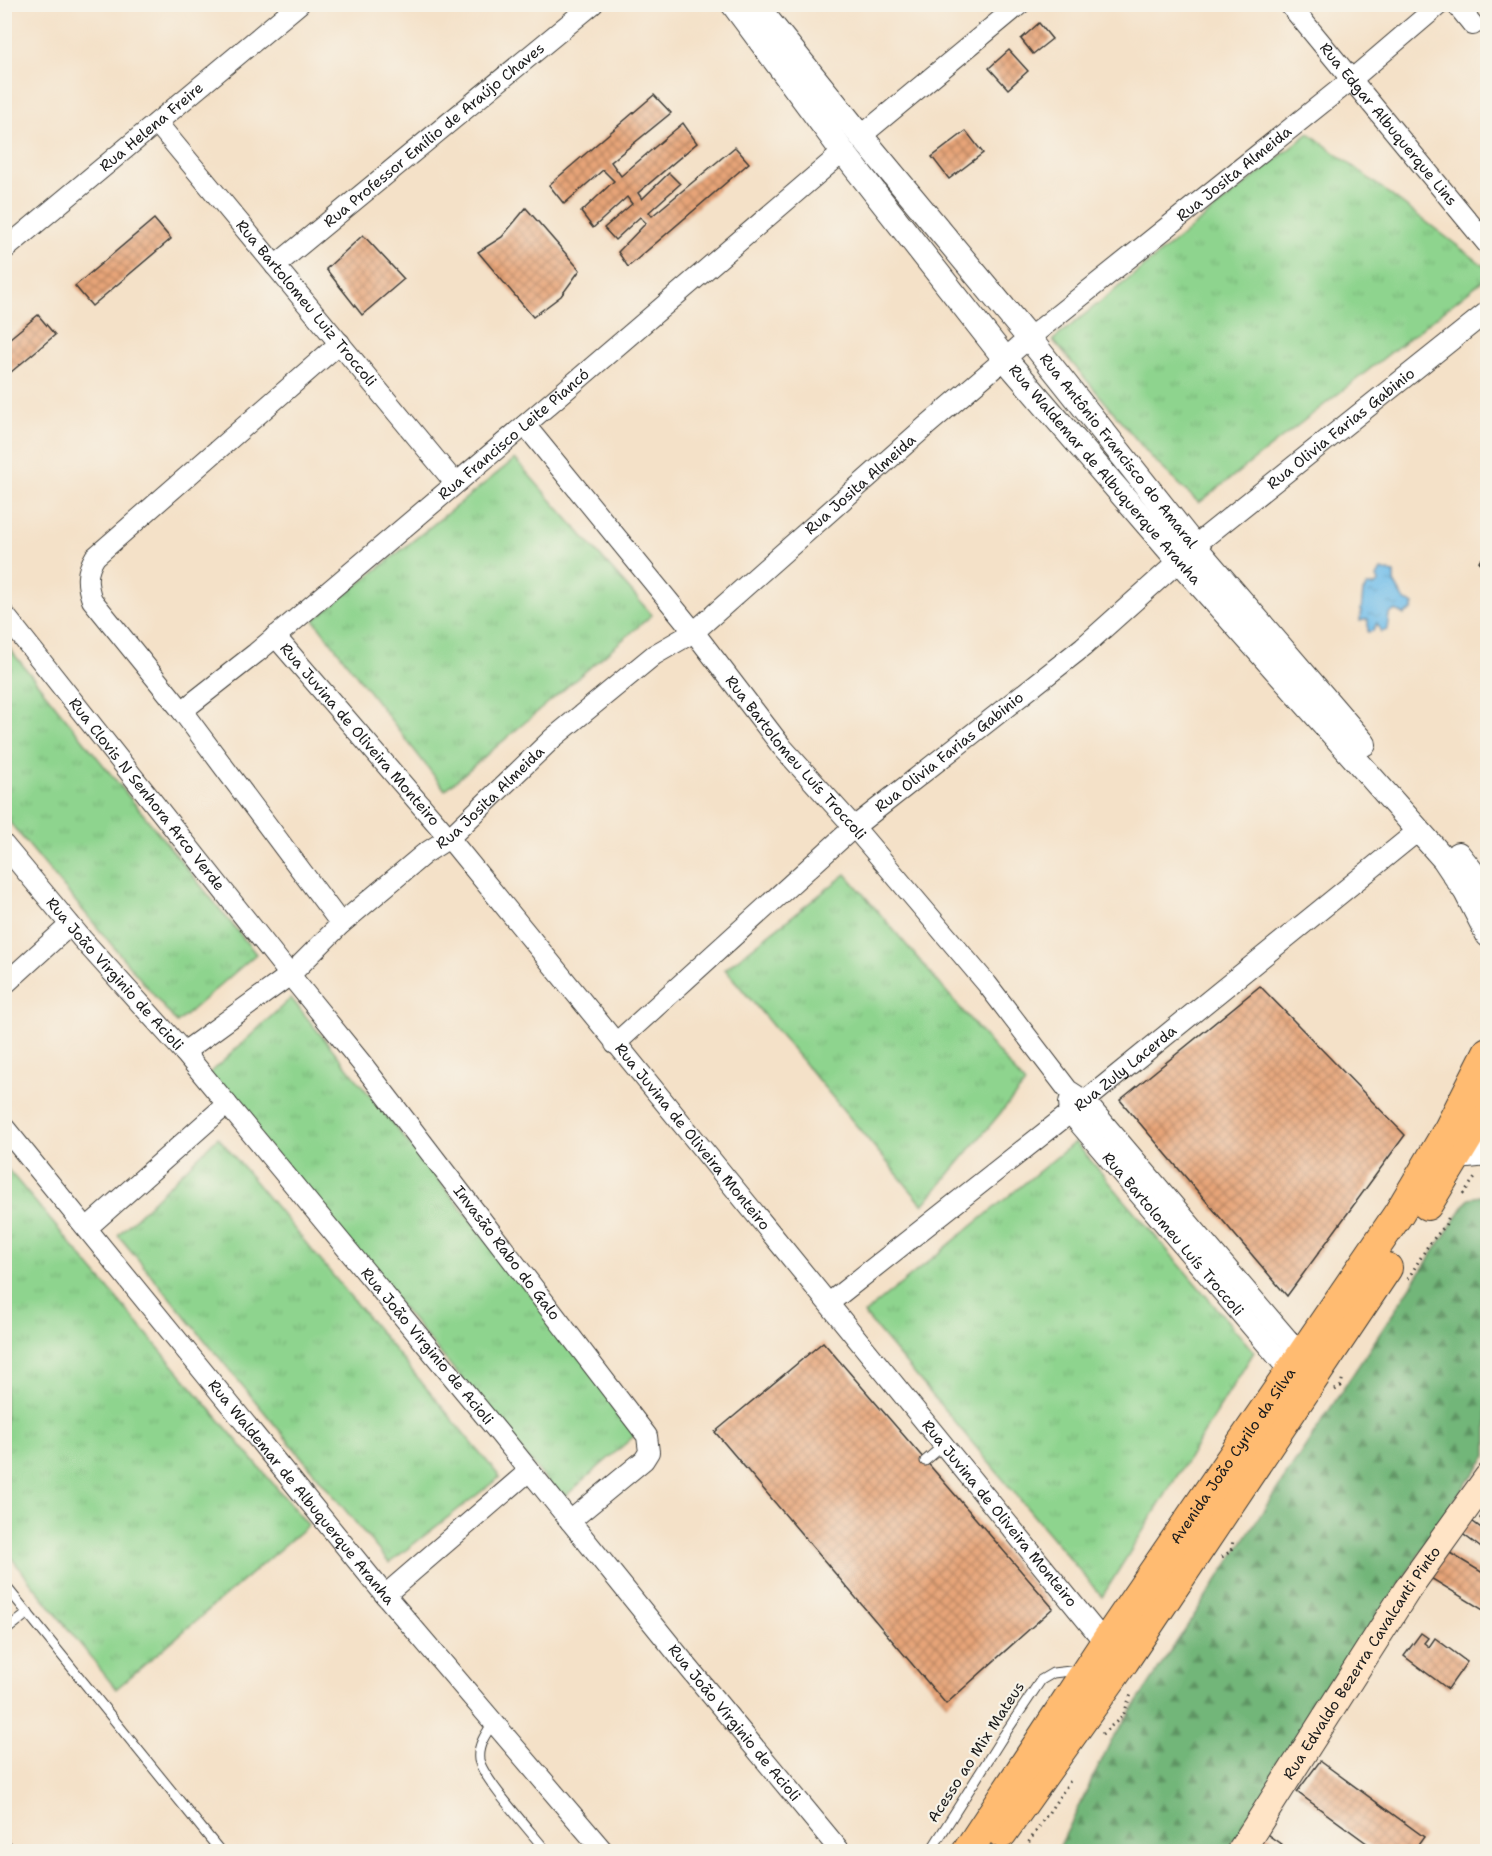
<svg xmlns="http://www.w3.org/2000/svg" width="1492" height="1856" font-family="'Shantell Sans',sans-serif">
<defs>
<pattern id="grass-tufts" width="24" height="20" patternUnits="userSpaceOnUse" patternTransform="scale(1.5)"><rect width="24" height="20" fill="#8ed48e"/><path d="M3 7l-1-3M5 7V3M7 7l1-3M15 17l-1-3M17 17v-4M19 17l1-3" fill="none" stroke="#7ab57a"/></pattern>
<pattern id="forest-firs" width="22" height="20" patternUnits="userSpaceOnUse" patternTransform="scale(1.5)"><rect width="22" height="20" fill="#72b679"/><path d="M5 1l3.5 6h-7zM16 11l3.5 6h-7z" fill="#5d9362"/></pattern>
<pattern id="water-ripples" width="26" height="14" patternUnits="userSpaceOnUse" patternTransform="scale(1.5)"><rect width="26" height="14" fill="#70bdea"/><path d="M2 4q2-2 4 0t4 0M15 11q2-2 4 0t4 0" fill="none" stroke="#60a2c8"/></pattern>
<pattern id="building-cross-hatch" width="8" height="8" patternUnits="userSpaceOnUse" patternTransform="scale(1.5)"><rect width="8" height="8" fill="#e7a478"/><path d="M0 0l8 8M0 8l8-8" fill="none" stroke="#ba8562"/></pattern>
</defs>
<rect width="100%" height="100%" fill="#f7f3e8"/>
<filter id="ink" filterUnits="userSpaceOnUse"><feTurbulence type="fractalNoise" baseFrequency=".0167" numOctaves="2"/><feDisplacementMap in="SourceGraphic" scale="12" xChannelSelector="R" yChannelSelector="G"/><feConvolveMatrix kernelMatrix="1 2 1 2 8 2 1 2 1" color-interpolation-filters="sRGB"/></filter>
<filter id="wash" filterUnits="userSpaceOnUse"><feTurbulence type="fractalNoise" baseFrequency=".008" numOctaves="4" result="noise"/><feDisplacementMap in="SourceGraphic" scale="24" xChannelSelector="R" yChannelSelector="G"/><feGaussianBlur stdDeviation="1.35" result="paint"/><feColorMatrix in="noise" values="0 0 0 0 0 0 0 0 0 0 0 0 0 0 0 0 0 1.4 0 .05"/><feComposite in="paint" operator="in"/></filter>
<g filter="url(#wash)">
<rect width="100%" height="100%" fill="#f4e1c8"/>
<g fill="url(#grass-tufts)" stroke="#557855" stroke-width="1.5">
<polygon points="1309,133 1487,268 1487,277 1199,503 1152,458 1053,340"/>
<polygon points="515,459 652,615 445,790 314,620"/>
<polygon points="5,643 256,954 177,1023 5,817"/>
<polygon points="846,874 1025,1084 923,1205 725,969"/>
<polygon points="291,998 641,1430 562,1499 208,1075"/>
<polygon points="218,1137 500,1477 389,1563 118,1235"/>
<polygon points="1075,1142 1254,1352 1102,1597 864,1314"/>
<polygon points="5,1166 308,1525 116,1689 5,1550"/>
</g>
<polygon fill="url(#forest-firs)" stroke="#47694a" stroke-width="1.5" points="1487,1195 1487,1456 1454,1500 1228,1851 1057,1852 1110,1743 1469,1198"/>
<polygon fill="url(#water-ripples)" stroke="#466c83" stroke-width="1.5" points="1381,570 1394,573 1394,582 1405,601 1414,604 1412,610 1404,615 1396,610 1389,614 1387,630 1381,632 1377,623 1373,631 1368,632 1368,619 1360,621 1363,592 1367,586 1374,586 1379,582 1377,577"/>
<g id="blocks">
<g fill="url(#building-cross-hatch)">
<polygon points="1039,23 1052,39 1033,54 1021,39"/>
<polygon points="1009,50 1028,71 1008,89 989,68"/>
<polygon points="654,95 671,113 611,162 621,176 683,123 697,143 638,193 642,199 669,173 680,184 649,212 652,216 735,147 749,163 628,267 618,252 646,223 640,217 615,240 604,228 632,204 627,197 593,228 581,212 614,181 603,170 564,204 549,185"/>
<polygon points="966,131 983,153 949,179 932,157"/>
<polygon points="526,208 580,270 561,296 533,317 478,252 502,237"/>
<polygon points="154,219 171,239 92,306 75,286"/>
<polygon points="363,235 404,279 362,315 326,269"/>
<polygon points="38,315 55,335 4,378 4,343"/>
<polygon points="1488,554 1488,572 1479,561"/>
<polygon points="1260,986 1405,1135 1287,1296 1120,1100"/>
<polygon points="823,1342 1053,1608 946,1704 715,1432"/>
<polygon points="1488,1508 1488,1524 1480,1518"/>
<polygon points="1469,1519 1488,1533 1488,1553 1460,1532"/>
<polygon points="1445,1550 1488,1576 1488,1613 1429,1577"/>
<polygon points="1421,1633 1428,1638 1424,1643 1429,1647 1435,1638 1467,1662 1448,1689 1404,1656"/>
<polygon points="1320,1761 1424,1837 1413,1852 1379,1852 1297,1792"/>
<polygon points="1261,1830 1292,1852 1251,1852"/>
</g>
</g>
</g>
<g filter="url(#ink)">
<use href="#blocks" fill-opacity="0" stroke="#3c3a36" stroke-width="1.5"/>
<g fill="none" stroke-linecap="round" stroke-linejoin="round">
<g stroke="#3c3a36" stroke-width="11">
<g id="service">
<polyline points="925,1461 944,1445"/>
<polyline points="4,1584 221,1852"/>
<polyline points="4,1632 28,1613"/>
<path d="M 494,1722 C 486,1733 477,1746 479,1760 C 483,1779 533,1834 547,1852"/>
<polyline points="4,1842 12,1852"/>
<polyline points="930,1852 1002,1738 1041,1680 1053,1673 1079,1670"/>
</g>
</g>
<g stroke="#3c3a36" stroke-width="22">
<g id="minor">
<path id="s1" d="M 1289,4 L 1488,245"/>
<polyline points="1456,4 1473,25"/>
<path id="s2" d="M 157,123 L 455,483"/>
<polyline points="861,136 1020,4"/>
<path id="s3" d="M 4,250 L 299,4"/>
<path id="s4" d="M 275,266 L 593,4"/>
<path d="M 340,343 L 95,557 C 86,572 86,583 92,600 L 182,711 L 341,924"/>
<path id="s5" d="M 525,425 L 694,632 L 782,747 L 854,827 L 987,984 L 1068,1090 L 1085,1101 L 1302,1356"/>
<path id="s6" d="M 1194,546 L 1488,311"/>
<path id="s7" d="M 4,614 L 290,975 L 363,1065 L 647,1436 L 649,1452 L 644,1460 L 570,1521"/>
<path id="s8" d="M 275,636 L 449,838 L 1105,1643"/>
<path id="s9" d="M 182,711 L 256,653 L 525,425 L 843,152"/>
<path id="s10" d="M 4,845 L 82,939 L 184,1052 L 499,1433 L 688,1667 L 841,1852"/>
<polyline points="4,985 70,925"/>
<path id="s11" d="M 615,1044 L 854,827 L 1083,647 L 1179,561"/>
<path id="s12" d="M 184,1052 L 290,975 L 341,924 L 424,854 L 449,838 L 553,738 L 654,655 L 694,632 L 925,427 L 1029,338 L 1351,80 L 1440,4"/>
<path id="s13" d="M 1069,1102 L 1070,1113 L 1291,1373"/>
<path id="s14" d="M 4,1127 L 385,1595 L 604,1852"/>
<polyline points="87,1228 227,1104"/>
<path id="s15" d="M 829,1303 L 1085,1101 L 1419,830"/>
<polyline points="385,1595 529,1471"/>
</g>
</g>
<g stroke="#3c3a36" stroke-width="26">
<g id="tertiary">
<path id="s16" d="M 733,4 L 843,152 L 1006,360 L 1179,561 L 1444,859 L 1466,892 L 1488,935"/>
<path id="s17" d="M 755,4 L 861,136 L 1029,338 L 1194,546 L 1364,744"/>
<polyline points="1458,854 1488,892"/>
<polyline points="1457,1157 1488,1154"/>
</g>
</g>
<g stroke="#3c3a36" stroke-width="29">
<g id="secondary">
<path id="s18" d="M 1240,1852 L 1407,1590 L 1488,1477"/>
</g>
</g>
<g stroke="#3c3a36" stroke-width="32">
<g id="primary">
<polyline points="1427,1205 1488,1104"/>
<polyline points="1002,1833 1124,1661 1387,1268"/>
<path id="s19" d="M 967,1852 L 1105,1643 L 1399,1213 L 1449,1129 L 1488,1052"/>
</g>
</g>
<g stroke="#3c3a36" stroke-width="3" stroke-dasharray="1.5 4.5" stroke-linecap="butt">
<polyline points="1463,1194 1477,1175"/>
<polyline points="1408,1279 1429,1244 1445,1226 1450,1214"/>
<polyline points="1335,1390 1341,1386 1343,1376"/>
<polyline points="1222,1557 1231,1551 1233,1541"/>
<polyline points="1102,1734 1123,1716 1131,1694"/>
<polyline points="1022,1852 1070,1781"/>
</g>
<use href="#service" stroke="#fff" stroke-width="9"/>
<use href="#minor" stroke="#fff" stroke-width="20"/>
<use href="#tertiary" stroke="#fff" stroke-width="24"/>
<use href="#secondary" stroke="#ffe4c6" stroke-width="27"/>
<use href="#primary" stroke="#ffbb71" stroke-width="30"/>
</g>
</g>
<g text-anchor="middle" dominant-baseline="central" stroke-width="4.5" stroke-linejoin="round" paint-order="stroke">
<g font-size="15" fill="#1c1c1c" stroke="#f7f3e8">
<text stroke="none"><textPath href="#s1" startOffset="156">Rua Edgar Albuquerque Lins</textPath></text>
<text stroke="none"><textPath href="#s3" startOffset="192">Rua Helena Freire</textPath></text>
<text stroke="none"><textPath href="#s4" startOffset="206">Rua Professor Emílio de Araújo Chaves</textPath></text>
<text stroke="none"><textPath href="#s12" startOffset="1371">Rua Josita Almeida</textPath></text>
<text stroke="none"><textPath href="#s2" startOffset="234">Rua Bartolomeu Luiz Troccoli</textPath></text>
<text stroke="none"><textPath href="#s6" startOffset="188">Rua Olivia Farias Gabinio</textPath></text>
<text stroke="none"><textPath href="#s9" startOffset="432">Rua Francisco Leite Piancó</textPath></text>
<text stroke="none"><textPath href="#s17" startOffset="576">Rua Antônio Francisco do Amaral</textPath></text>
<text stroke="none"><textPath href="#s16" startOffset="600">Rua Waldemar de Albuquerque Aranha</textPath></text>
<text stroke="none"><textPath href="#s12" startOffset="885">Rua Josita Almeida</textPath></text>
<text stroke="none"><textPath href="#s8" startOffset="130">Rua Juvina de Oliveira Monteiro</textPath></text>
<text stroke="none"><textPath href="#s11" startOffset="444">Rua Olivia Farias Gabinio</textPath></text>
<text stroke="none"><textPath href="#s5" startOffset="429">Rua Bartolomeu Luís Troccoli</textPath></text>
<text stroke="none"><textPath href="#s7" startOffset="230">Rua Clovis N Senhora Arco Verde</textPath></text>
<text stroke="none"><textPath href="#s12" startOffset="399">Rua Josita Almeida</textPath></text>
<text stroke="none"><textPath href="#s10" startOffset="170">Rua João Virginio de Acioli</textPath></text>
<text stroke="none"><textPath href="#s15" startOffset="378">Rua Zuly Lacerda</textPath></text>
<text stroke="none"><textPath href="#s8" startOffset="652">Rua Juvina de Oliveira Monteiro</textPath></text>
<text stroke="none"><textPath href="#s13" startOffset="170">Rua Bartolomeu Luís Troccoli</textPath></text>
<text stroke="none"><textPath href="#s7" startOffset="813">Invasão Rabo do Galo</textPath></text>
<text stroke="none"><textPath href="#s10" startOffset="656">Rua João Virginio de Acioli</textPath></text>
<text stroke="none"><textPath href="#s19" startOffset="477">Avenida João Cyrilo da Silva</textPath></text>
<text stroke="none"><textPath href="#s14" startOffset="471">Rua Waldemar de Albuquerque Aranha</textPath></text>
<text stroke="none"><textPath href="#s8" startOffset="1138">Rua Juvina de Oliveira Monteiro</textPath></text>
<text stroke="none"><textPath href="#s18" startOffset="225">Rua Edvaldo Bezerra Cavalcanti Pinto</textPath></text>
<text stroke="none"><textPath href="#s10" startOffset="1142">Rua João Virginio de Acioli</textPath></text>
<text transform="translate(976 1752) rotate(-57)">Acesso ao Mix Mateus</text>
</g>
</g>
<rect width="1492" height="1856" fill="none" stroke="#f7f3e8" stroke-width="24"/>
</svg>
